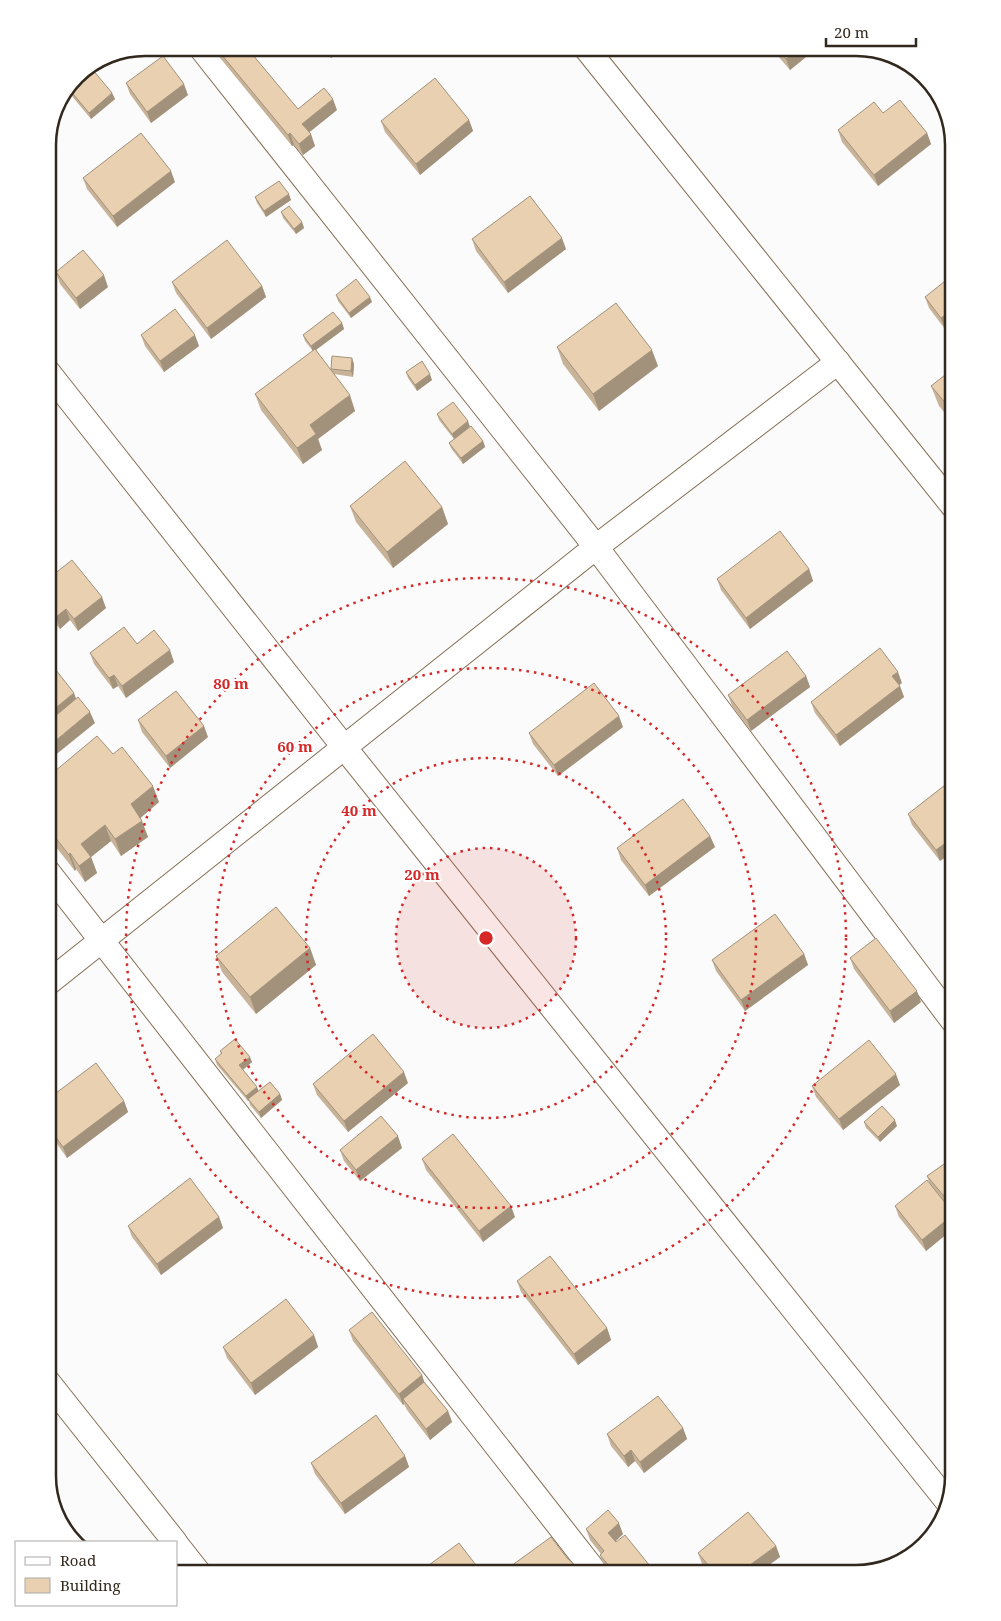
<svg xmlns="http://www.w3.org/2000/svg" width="1001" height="1621" font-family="'Noto Serif',serif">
<rect width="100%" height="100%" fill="#fbfbfb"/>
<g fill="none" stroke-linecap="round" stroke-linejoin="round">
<g stroke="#856f54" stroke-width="26">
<g id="street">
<polyline points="201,48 596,547 953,1021"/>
<polyline points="586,48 953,506"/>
<polyline points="48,372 344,747 947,1501"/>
<polyline points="48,872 596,1573"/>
<polyline points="48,983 596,547 838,362"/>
<polyline points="48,1382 175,1542"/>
<polyline points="176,1544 199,1573"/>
</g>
</g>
<use href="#street" stroke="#fff" stroke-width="24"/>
</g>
<g fill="#c8b398">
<polygon points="212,48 247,48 298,109 337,110 309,132 315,146 303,155 294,145 292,146"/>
<polygon points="322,48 345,48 331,58"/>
<polygon points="771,48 817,48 790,70"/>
<polygon points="126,83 188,95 151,123 130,94"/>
<polygon points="69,89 112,93 115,99 91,119 71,95"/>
<polygon points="883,113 927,133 931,144 878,186 842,142 838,130"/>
<polygon points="469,120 473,131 420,175 385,132 381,121"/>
<polygon points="83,178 175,182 117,227 87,189"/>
<polygon points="255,197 291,200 266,217 257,203"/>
<polygon points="281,212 302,222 304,228 296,234 283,218"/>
<polygon points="472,239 566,249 508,293 476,251"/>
<polygon points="56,272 108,287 80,309 60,284"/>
<polygon points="954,274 954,322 945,329 929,308 925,297"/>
<polygon points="172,282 262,286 266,297 211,339 176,293"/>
<polygon points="336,295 372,302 351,318 338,301"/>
<polygon points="342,323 344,329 316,350 332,372 331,369 354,364 353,377 334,374 355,411 318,439 322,450 303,464 261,410 255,394 313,351 305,341 303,335"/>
<polygon points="141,335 199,346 164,372 145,346"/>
<polygon points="557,347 658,366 599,411 563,364"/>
<polygon points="954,368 954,424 939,406 931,386"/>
<polygon points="406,372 432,380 417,391 408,378"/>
<polygon points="437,414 470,427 483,441 485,447 463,464 451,448 449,443 454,439 439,420"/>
<polygon points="350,506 442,507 448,524 393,568 356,522"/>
<polygon points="809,569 813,581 750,629 721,590 717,579"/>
<polygon points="48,579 106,608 78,631 70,620 60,629 48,615 48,599 51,596 48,591"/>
<polygon points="137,644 174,662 126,698 118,686 113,689 94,664 90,653"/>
<polygon points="806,676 810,687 751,731 732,706 728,695"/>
<polygon points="902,683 899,685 904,697 840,746 815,713 811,702"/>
<polygon points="138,720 208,737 170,768 142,732"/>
<polygon points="623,727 558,776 533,744 529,733"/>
<polygon points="113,754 159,802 140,818 148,837 121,856 111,841 91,857 97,873 85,882 76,869 75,871 48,837 48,777"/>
<polygon points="954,778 954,851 940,861 912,825 908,814"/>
<polygon points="710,836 715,847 649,896 621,860 617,848"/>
<polygon points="310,948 316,965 256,1014 222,972 216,956"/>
<polygon points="804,954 808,965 745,1011 716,971 712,960"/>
<polygon points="850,958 921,1002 894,1023 854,969"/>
<polygon points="220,1051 252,1062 243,1070 258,1091 280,1094 282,1100 261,1118 250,1105 249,1101 248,1101 217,1065 215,1059 221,1054"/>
<polygon points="408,1083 348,1132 317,1095 313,1084"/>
<polygon points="900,1085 843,1130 816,1097 812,1086"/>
<polygon points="48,1099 124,1101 128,1112 67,1158 48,1131"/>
<polygon points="864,1122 897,1126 880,1142 866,1128"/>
<polygon points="402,1148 360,1181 344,1161 340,1150"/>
<polygon points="954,1157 954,1228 926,1251 899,1217 895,1206 930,1185 927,1176"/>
<polygon points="422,1159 515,1217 483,1242 426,1170"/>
<polygon points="219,1217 223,1228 161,1275 132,1237 128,1226"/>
<polygon points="517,1281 607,1328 611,1340 578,1365 521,1292"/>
<polygon points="349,1330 422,1375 424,1382 448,1411 452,1422 430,1440 407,1410 404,1404 403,1405 353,1341"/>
<polygon points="314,1335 318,1347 255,1395 227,1358 223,1347"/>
<polygon points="683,1428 687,1439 644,1473 635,1461 628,1467 611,1446 607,1434"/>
<polygon points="405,1456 409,1467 345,1514 315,1474 311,1463"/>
<polygon points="586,1529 623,1534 615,1542 655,1573 610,1573 604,1566 600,1555 601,1554 590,1540"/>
<polygon points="776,1546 780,1557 758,1573 710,1573 702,1564 698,1553"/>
</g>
<g fill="#a2927c">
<polygon points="327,48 345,48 331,58"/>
<polygon points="800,48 817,48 790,70 786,59"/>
<polygon points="184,84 188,95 151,123 147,112"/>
<polygon points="112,93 115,99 91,119 89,113"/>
<polygon points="333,99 337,110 306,135 302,124"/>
<polygon points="469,120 473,131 420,175 416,164"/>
<polygon points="290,133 294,145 292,146 288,135"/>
<polygon points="927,133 931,144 878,186 874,175"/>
<polygon points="311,134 315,146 303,155 299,144"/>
<polygon points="171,171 175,182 117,227 113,216"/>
<polygon points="289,194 291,200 266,217 264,211"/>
<polygon points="302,222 304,228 296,234 294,229"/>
<polygon points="562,238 566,249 508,293 504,282"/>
<polygon points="104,275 108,287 80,309 76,298"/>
<polygon points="262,286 266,297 211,339 207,328"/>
<polygon points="370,297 372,302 351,318 349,313"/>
<polygon points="954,308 954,322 945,329 941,318"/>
<polygon points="342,323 344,329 313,352 311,346"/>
<polygon points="195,335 199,346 164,372 160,361"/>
<polygon points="652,350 658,366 599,411 593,394"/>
<polygon points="352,358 354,364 353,377 351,371"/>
<polygon points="430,374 432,380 417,391 415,385"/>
<polygon points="350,395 355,411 318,439 322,450 303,464 297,448 310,425"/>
<polygon points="468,421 470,427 454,439 452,434"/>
<polygon points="483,441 485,447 463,464 461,458"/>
<polygon points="442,507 448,524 393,568 387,552"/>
<polygon points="52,534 56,545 48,552 48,538"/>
<polygon points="809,569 813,581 750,629 746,618"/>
<polygon points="102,597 106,608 78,631 74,619"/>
<polygon points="66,609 70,620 60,629 56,617"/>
<polygon points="170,650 174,662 126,698 122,686"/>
<polygon points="898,672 902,683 896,687 892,676"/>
<polygon points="114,675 118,686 113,689 109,678"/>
<polygon points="806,676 810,687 751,731 747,720"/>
<polygon points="900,686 904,697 840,746 836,735"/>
<polygon points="74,693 78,704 48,728 48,714"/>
<polygon points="90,712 95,723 48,761 48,747"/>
<polygon points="619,716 623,727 558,776 554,765"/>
<polygon points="204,726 208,737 170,768 166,756"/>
<polygon points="153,786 159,802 137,821 131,804"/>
<polygon points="142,821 148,837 121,856 115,839"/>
<polygon points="105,825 111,841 91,857 97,873 85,882 79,866 81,844"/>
<polygon points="710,836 715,847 649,896 645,885"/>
<polygon points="954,837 954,851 940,861 936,850"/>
<polygon points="70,853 76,869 75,871 69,855"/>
<polygon points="310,948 316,965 256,1014 250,997"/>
<polygon points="804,954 808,965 745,1011 741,1000"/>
<polygon points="917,991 921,1002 894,1023 890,1011"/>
<polygon points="250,1057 252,1062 241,1071 239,1065"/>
<polygon points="404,1072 408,1083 348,1132 344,1121"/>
<polygon points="896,1074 900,1085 843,1130 839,1119"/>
<polygon points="257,1087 259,1092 248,1101 246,1096"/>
<polygon points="280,1094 282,1100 261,1118 259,1112"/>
<polygon points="124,1101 128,1112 67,1158 63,1147"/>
<polygon points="895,1120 897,1126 880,1142 878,1137"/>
<polygon points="398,1136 402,1148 360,1181 356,1170"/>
<polygon points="511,1206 515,1217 483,1242 479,1231"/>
<polygon points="954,1214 954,1228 926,1251 922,1240"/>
<polygon points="219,1217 223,1228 161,1275 157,1264"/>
<polygon points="607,1328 611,1340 578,1365 574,1354"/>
<polygon points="314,1335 318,1347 255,1395 251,1383"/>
<polygon points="422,1375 426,1387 403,1399 404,1404 403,1405 399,1394"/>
<polygon points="448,1411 452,1422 430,1440 426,1429"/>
<polygon points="683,1428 687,1439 644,1473 640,1462"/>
<polygon points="631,1450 635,1461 628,1467 624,1456"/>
<polygon points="405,1456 409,1467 345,1514 341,1503"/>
<polygon points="619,1523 623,1534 612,1544 608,1533"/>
<polygon points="776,1546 780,1557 758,1573 739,1573"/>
<polygon points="479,1569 481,1573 474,1573"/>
</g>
<g fill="#e8d0b1" stroke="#a2927c">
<polygon points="216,48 247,48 298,109 324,88 333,99 302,124 311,134 299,144 290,133 288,135"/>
<polygon points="776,48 800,48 786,59"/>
<polygon points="163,56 184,84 147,112 126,83"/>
<polygon points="93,70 112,93 89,113 69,89"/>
<polygon points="435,78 469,120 416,164 381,121"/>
<polygon points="900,100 927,133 874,175 838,130 874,102 883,113"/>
<polygon points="141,133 171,171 113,216 83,178"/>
<polygon points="279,181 289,194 264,211 255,197"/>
<polygon points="530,196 562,238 504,282 472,239"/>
<polygon points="289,206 302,222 294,229 281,212"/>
<polygon points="227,240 262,286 207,328 172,282"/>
<polygon points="83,250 104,275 76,298 56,272"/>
<polygon points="954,274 954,308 941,318 925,297"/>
<polygon points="356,279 370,297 349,313 336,295"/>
<polygon points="616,303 652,350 593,394 557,347"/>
<polygon points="175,309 195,335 160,361 141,335"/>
<polygon points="333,312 342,323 311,346 303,335"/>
<polygon points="315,349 350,395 310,425 316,434 297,448 255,394"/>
<polygon points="332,356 352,358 351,371 331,369"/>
<polygon points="422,361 430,374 415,385 406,372"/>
<polygon points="954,368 954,413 931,386"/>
<polygon points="453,402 468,421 452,434 437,414"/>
<polygon points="471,426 483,441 461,458 449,443"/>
<polygon points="405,461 442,507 387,552 350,506"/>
<polygon points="48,528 52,534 48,538"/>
<polygon points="780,531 809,569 746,618 717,579"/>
<polygon points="72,560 102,597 74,619 66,609 56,617 48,608 48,599 54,594 48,586 48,579"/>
<polygon points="124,627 137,644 154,630 170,650 122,686 114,675 109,678 90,653"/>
<polygon points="880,648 898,672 892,676 900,686 836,735 811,702"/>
<polygon points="787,651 806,676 747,720 728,695"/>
<polygon points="52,665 74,693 48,714 48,668"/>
<polygon points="594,683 619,716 554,765 529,733"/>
<polygon points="176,691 204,726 166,756 138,720"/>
<polygon points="78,697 90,712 48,747 48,722"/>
<polygon points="97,736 113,754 122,747 153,786 131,804 142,821 115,839 105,825 81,844 91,857 79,866 70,853 69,855 48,828 48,777"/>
<polygon points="954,778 954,837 936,850 908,814"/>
<polygon points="683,799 710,836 645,885 617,848"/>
<polygon points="276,907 310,948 250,997 216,956"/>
<polygon points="775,914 804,954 741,1000 712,960"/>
<polygon points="876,938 917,991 890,1011 850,958"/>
<polygon points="373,1034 404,1072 344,1121 313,1084"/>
<polygon points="235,1039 250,1057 239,1065 257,1087 246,1096 215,1059 222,1053 220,1051"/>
<polygon points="869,1040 896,1074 839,1119 812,1086"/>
<polygon points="96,1063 124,1101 63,1147 48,1126 48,1099"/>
<polygon points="270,1082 280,1094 259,1112 248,1099"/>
<polygon points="882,1106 895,1120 878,1137 864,1122"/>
<polygon points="381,1116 398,1136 356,1170 340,1150"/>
<polygon points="453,1134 511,1206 479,1231 422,1159"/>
<polygon points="954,1157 954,1208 927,1176"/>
<polygon points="190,1178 219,1217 157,1264 128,1226"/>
<polygon points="927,1180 954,1214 922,1240 895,1206"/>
<polygon points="550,1256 607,1328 574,1354 517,1281"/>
<polygon points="286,1299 314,1335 251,1383 223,1347"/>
<polygon points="372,1312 422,1375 399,1394 349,1330"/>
<polygon points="424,1382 448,1411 426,1429 403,1399"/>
<polygon points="658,1396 683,1428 640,1462 631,1450 624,1456 607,1434"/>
<polygon points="376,1415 405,1456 341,1503 311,1463"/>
<polygon points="608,1510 619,1523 608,1533 616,1542 625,1535 654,1571 651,1573 615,1573 600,1555 604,1551 586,1529"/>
<polygon points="748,1512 776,1546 739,1573 724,1573 723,1571 720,1573 715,1573 698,1553"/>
<polygon points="551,1537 567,1558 579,1569 582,1573 516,1573 511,1566"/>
<polygon points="459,1543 479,1569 474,1573 418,1573"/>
</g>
<circle cx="486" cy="938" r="90" fill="#d62828" fill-opacity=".12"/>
<g fill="none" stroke="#d62828" stroke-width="2.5" stroke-dasharray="2.5 5">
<circle cx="486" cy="938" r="90"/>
<circle cx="486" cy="938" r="180"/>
<circle cx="486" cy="938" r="270"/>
<circle cx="486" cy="938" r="360"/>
</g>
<path d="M0 0H1001V1621H0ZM145 56H856A89 89 0 0 1 945 145V1476A89 89 0 0 1 856 1565H145A89 89 0 0 1 56 1476V145A89 89 0 0 1 145 56Z" fill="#fff" fill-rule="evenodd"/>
<path fill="none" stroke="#32281d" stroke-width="2.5" d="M145 56H856A89 89 0 0 1 945 145V1476A89 89 0 0 1 856 1565H145A89 89 0 0 1 56 1476V145A89 89 0 0 1 145 56Z"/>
<circle cx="486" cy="938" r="8" fill="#d62828" stroke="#fff" stroke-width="2.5"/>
<g font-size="15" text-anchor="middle" font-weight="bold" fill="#d62828" stroke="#fff" stroke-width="4" stroke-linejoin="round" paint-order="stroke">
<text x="231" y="689">80 m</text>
<text x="295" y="752">60 m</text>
<text x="359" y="816">40 m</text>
<text x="422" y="880">20 m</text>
</g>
<rect x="15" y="1541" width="162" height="65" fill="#ffffff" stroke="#ada9a5"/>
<rect x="25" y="1557" width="25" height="8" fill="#ffffff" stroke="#ada9a5"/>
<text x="60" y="1566" font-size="15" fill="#32281d">Road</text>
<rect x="25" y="1578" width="25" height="15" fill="#e8d0b1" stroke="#ada9a5"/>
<text x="60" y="1591" font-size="15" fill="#32281d">Building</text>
<path d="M826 38v8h90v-8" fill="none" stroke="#32281d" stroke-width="2.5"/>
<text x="834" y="38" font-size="15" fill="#32281d" stroke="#ffffff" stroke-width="4" paint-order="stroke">20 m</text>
</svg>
